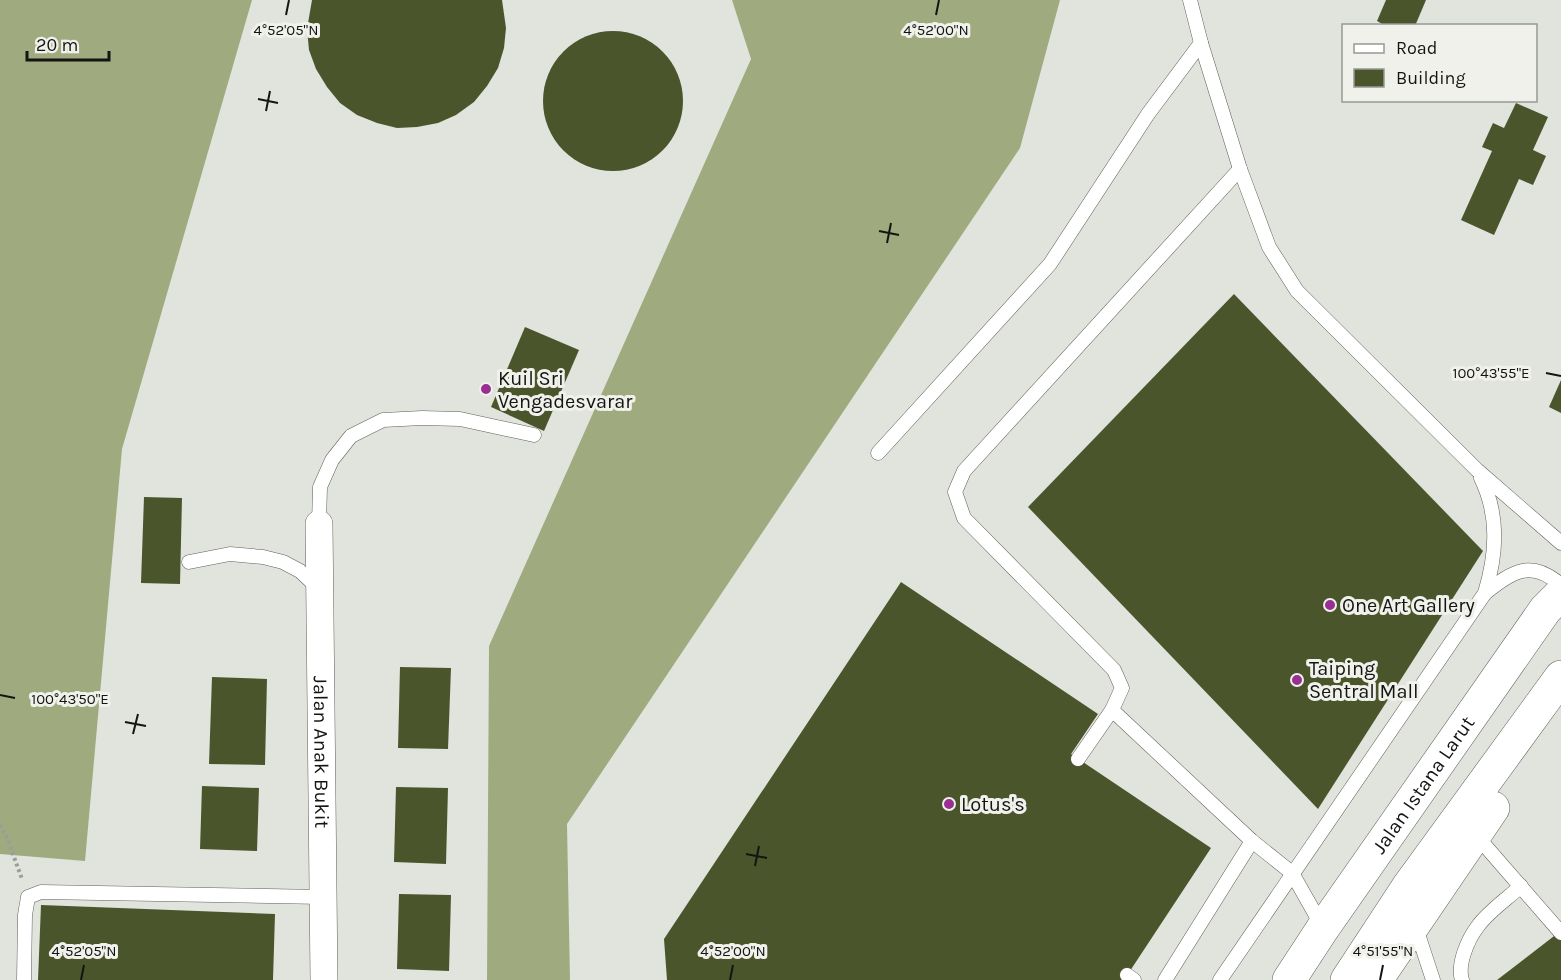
<svg xmlns="http://www.w3.org/2000/svg" width="1561" height="980" font-family="Karla,sans-serif">
<rect width="100%" height="100%" fill="#e1e4dd"/>
<g fill="#9fab7f">
<polygon points="0,0 252,0 122,449 85,861 0,854"/>
<polygon points="732,0 1060,0 1020,148 567,824 570,980 487,980 489,646 751,59"/>
</g>
<g fill="#4b552c">
<polygon points="312,0 502,0 506,28 504,48 498,68 487,86 474,102 456,115 438,123 417,127 397,128 377,123 357,115 340,103 327,87 316,69 309,50 307,29"/>
<polygon points="1386,0 1426,0 1415,26 1386,26 1377,21"/>
<circle cx="613" cy="101" r="70"/>
<polygon points="1516,103 1548,117 1533,150 1546,156 1533,185 1519,179 1494,235 1461,220 1492,151 1482,147 1493,123 1504,128"/>
<polygon points="1234,294 1483,551 1318,809 1028,507"/>
<polygon points="525,327 579,350 544,431 491,407"/>
<polygon points="1561,380 1561,413 1549,407"/>
<polygon points="144,497 182,498 180,584 141,583"/>
<polygon points="901,582 1098,714 1071,754 1211,848 1124,980 667,980 664,939"/>
<polygon points="400,667 451,668 448,749 398,748"/>
<polygon points="212,677 267,679 265,765 209,764"/>
<polygon points="202,786 259,788 257,851 200,849"/>
<polygon points="396,787 448,788 446,864 394,862"/>
<polygon points="399,894 451,895 449,971 397,969"/>
<polygon points="41,905 275,914 273,980 38,980"/>
<polygon points="1558,933 1561,937 1561,980 1497,980"/>
</g>
<g fill="none" stroke-linecap="round" stroke-linejoin="round">
<g stroke="#5e605a" stroke-width="15">
<g id="lane">
<polyline points="1190,0 1201,43 1240,169 1269,247 1297,291 1477,470 1561,543"/>
<polyline points="1240,169 964,471 955,492 964,518 1114,670 1122,688 1112,710 1252,841 1292,873 1322,926"/>
<polyline points="878,453 1050,264 1148,114 1201,43"/>
<polyline points="319,524 320,487 332,460 351,436 383,420 422,418 460,419 534,435"/>
<polyline points="189,562 230,554 263,557 283,562 300,571 318,588"/>
<path d="M 1485,593 C 1513,571 1531,559 1561,585"/>
<polyline points="1078,759 1112,710"/>
<polyline points="1475,834 1561,933"/>
<polyline points="1416,928 1433,980"/>
<polyline points="1127,975 1134,980"/>
<polyline points="24,980 25,915 28,897 41,892 323,897"/>
<polyline points="1165,980 1252,841"/>
<path d="M 1220,980 L 1485,593 C 1497,553 1499,515 1481,478"/>
<path d="M 1462,980 C 1457,964 1468,939 1478,926 C 1489,911 1507,899 1521,886"/>
</g>
</g>
<g stroke="#5e605a" stroke-width="28">
<g id="street">
<path id="s1" d="M 319,524 L 324,980"/>
</g>
</g>
<g stroke="#5e605a" stroke-width="34">
<g id="secondary">
<path id="s2" d="M 1289,980 L 1323,928 L 1545,610 L 1561,594"/>
<polyline points="1347,980 1408,887 1561,677"/>
<polyline points="1376,980 1493,808"/>
</g>
</g>
<polyline stroke="#9b9d98" stroke-width="4" stroke-dasharray="3 3" stroke-linecap="butt" points="0,825 7,838 22,879"/>
<use href="#lane" stroke="#fff" stroke-width="14"/>
<use href="#street" stroke="#fff" stroke-width="27"/>
<use href="#secondary" stroke="#fff" stroke-width="33"/>
</g>
<path fill="none" stroke="#141513" stroke-width="2" d="M 286,15 L 289,0M 936,15 L 939,0M 258,99 L 278,103M 266,111 L 270,91M 879,231 L 899,235M 887,243 L 891,223M 1546,373 L 1561,376M 0,695 L 15,698M 125,722 L 146,726M 133,734 L 138,714M 746,854 L 767,858M 755,866 L 759,846M 81,980 L 84,965M 730,980 L 733,965M 1380,980 L 1383,965"/>
<g fill="#992f92" stroke="#eff1ea" stroke-width="2">
<circle cx="486" cy="389" r="6"/>
<circle cx="1330" cy="605" r="6"/>
<circle cx="1297" cy="680" r="6"/>
<circle cx="949" cy="804" r="6"/>
</g>
<g text-anchor="middle" dominant-baseline="central" stroke-width="6" stroke-linejoin="round" paint-order="stroke">
<g font-size="20" fill="#141513" stroke="#eff1ea" text-anchor="start">
<text x="498" y="378">Kuil Sri<tspan x="498" dy="23">Vengadesvarar</tspan></text>
<text x="1342" y="605">One Art Gallery</text>
<text x="1309" y="668">Taiping<tspan x="1309" dy="23">Sentral Mall</tspan></text>
<text x="961" y="804">Lotus's</text>
</g>
<g font-size="20" fill="#141513" stroke="#eff1ea">
<text stroke="none"><textPath href="#s1" startOffset="228">Jalan Anak Bukit</textPath></text>
<text stroke="none"><textPath href="#s2" startOffset="237">Jalan Istana Larut</textPath></text>
</g>
</g>
<g font-size="15" text-anchor="middle" fill="#141513" stroke="#eff1ea" stroke-width="6" stroke-linejoin="round" paint-order="stroke">
<text x="286" y="35">4°52'05"N</text>
<text x="936" y="35">4°52'00"N</text>
<text x="1491" y="378">100°43'55"E</text>
<text x="70" y="704">100°43'50"E</text>
<text x="84" y="956">4°52'05"N</text>
<text x="733" y="956">4°52'00"N</text>
<text x="1383" y="956">4°51'55"N</text>
</g>
<rect x="1342" y="24" width="195" height="78" fill="#eff1ea" stroke="#979994" stroke-width="1.5"/>
<rect x="1354" y="44" width="30" height="9" fill="#ffffff" stroke="#979994" stroke-width="1.5"/>
<text x="1396" y="54" font-size="18" fill="#141513">Road</text>
<rect x="1354" y="69" width="30" height="18" fill="#4b552c" stroke="#979994" stroke-width="1.5"/>
<text x="1396" y="84" font-size="18" fill="#141513">Building</text>
<path d="M27 51v9h82v-9" fill="none" stroke="#141513" stroke-width="3"/>
<text x="36" y="51" font-size="18" fill="#141513" stroke="#eff1ea" stroke-width="4.5" paint-order="stroke">20 m</text>
</svg>
